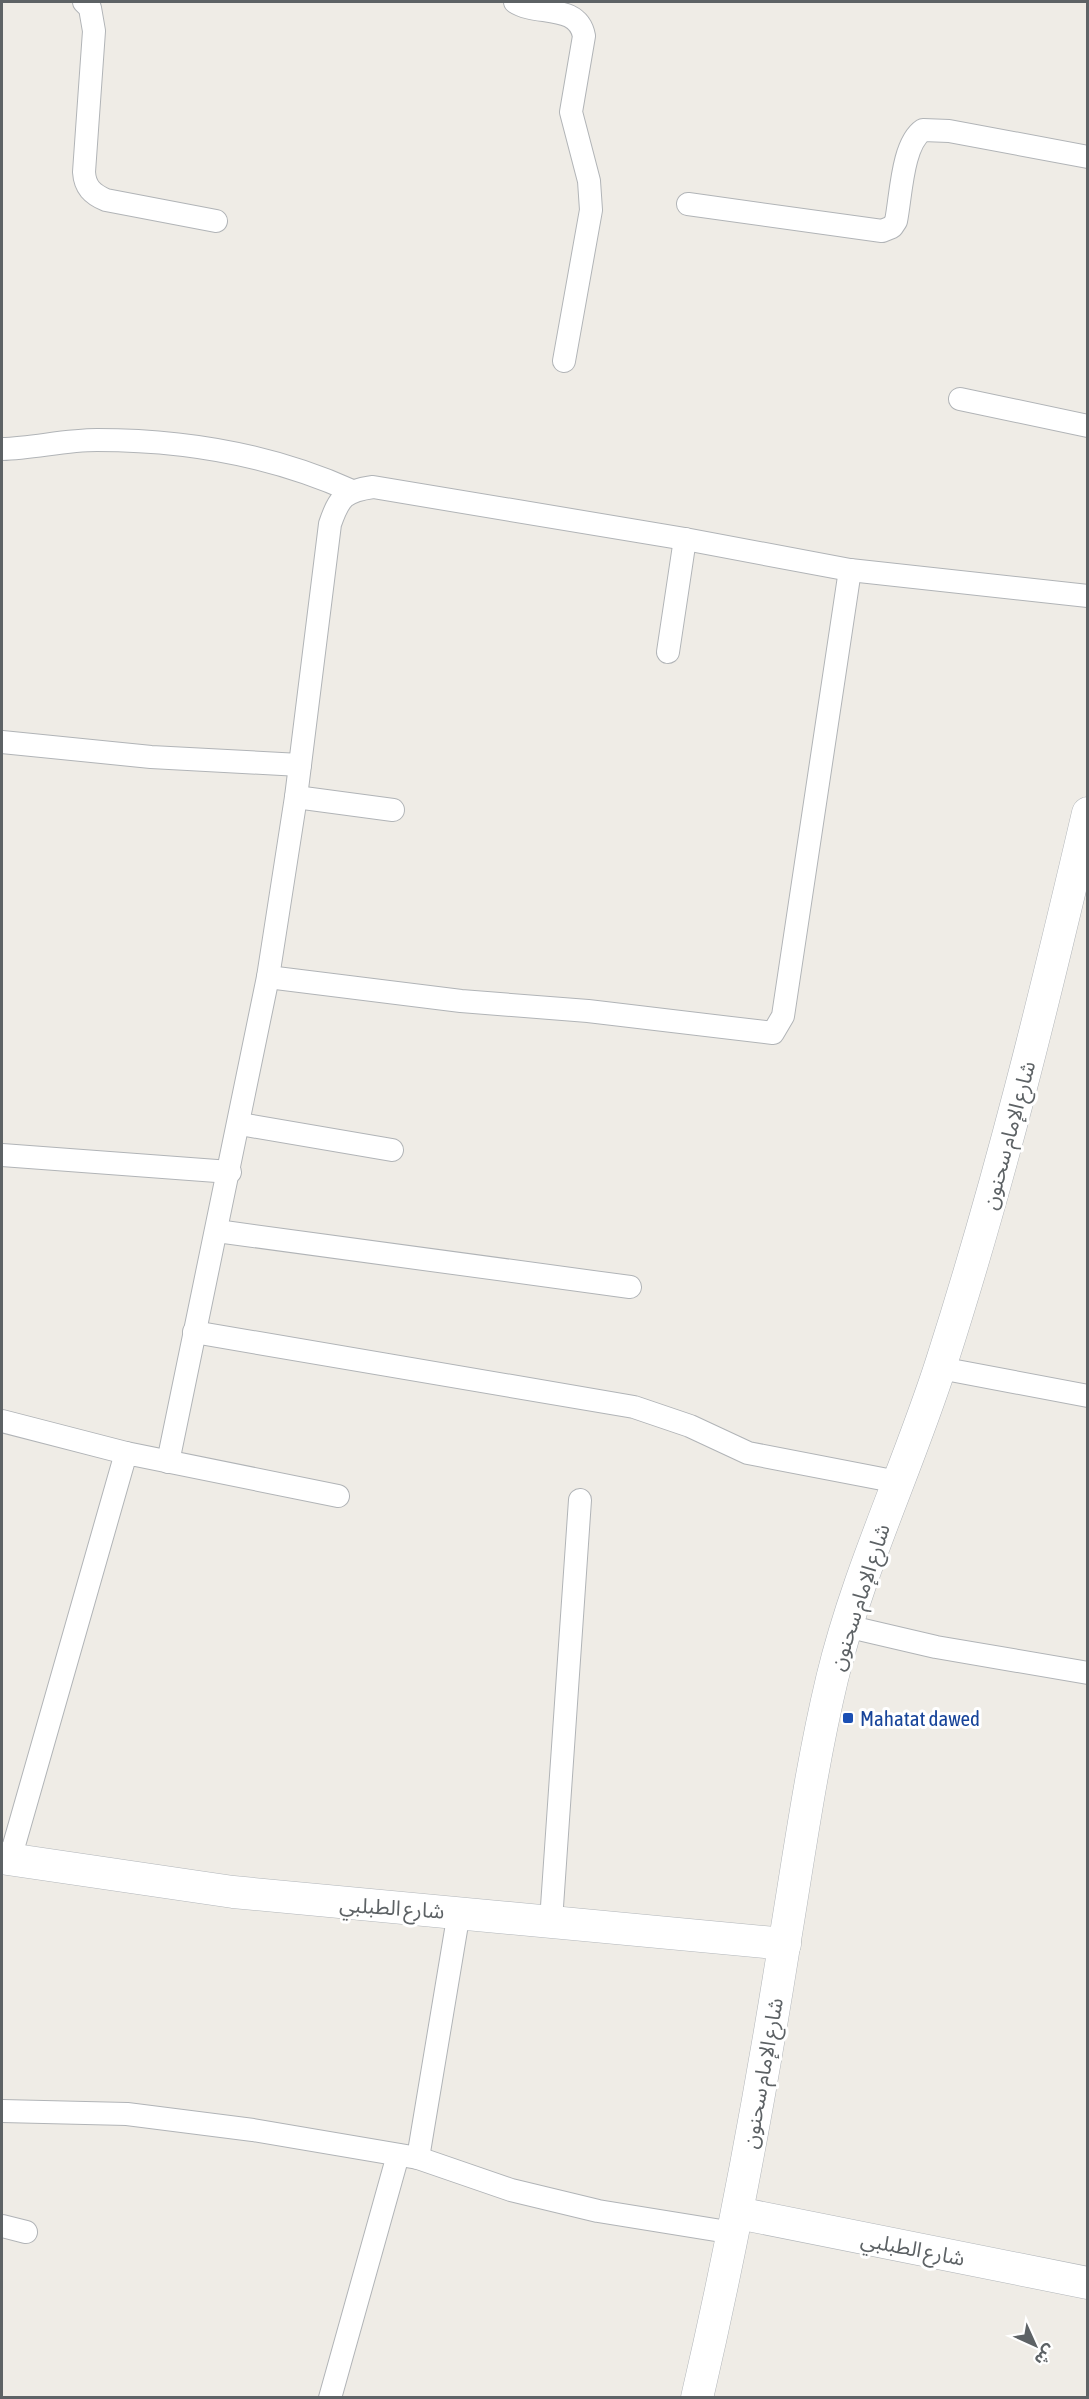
<svg xmlns="http://www.w3.org/2000/svg" width="1089" height="2399" font-family="'Asap Condensed','Noto Sans Arabic',sans-serif">
<rect width="100%" height="100%" fill="#efece6"/>
<g fill="none" stroke-linecap="round" stroke-linejoin="round">
<g stroke="#b1b4b7" stroke-width="24">
<g id="street">
<path d="M 84,2 L 90,8 L 94,31 L 84,172 C 85,187 92,194 106,200 L 216,221"/>
<path d="M 515,2 C 536,16 578,3 584,36 L 571,112 L 589,181 L 591,210 L 564,361"/>
<path d="M 688,204 L 882,231 L 892,227 L 896,221 C 901,197 902,144 923,130 L 949,131 L 1088,157"/>
<polyline points="960,399 1088,426"/>
<path d="M 2,449 C 34,448 65,440 97,440 C 185,440 272,455 352,491"/>
<polyline points="668,652 685,539"/>
<polyline points="2,742 151,757 300,765"/>
<polyline points="296,797 393,810"/>
<polyline points="268,977 461,1001 588,1011 773,1033 783,1016 850,570"/>
<polyline points="240,1124 392,1150"/>
<polyline points="2,1155 230,1172"/>
<polyline points="217,1231 630,1287"/>
<polyline points="194,1332 634,1407 690,1426 748,1453 898,1482"/>
<polyline points="940,1368 1088,1396"/>
<polyline points="2,1421 126,1453"/>
<path d="M 168,1462 L 268,977 L 296,797 L 330,524 C 339,498 344,491 373,487 L 685,539 L 850,570 L 1088,596"/>
<polyline points="846,1626 936,1647 1088,1673"/>
<polyline points="10,1859 126,1453 338,1496"/>
<polyline points="551,1921 580,1500"/>
<polyline points="2,2111 127,2114 253,2130 418,2158 511,2190 598,2211 734,2233"/>
<polyline points="418,2158 459,1912"/>
<polyline points="2,2226 26,2232"/>
<polyline points="330,2398 398,2155"/>
</g>
</g>
<g stroke="#b2b6ba" stroke-width="33">
<g id="secondary">
<polyline points="2,1858 233,1892 785,1944"/>
<polyline points="738,2213 1088,2283"/>
<path d="M 697,2398 C 732,2248 760,2097 784,1946 C 799,1856 811,1767 832,1679 C 858,1570 908,1468 942,1361 C 1000,1181 1045,997 1088,813"/>
</g>
</g>
<use href="#street" stroke="#fff" stroke-width="22"/>
<use href="#secondary" stroke="#fff" stroke-width="32"/>
</g>
<rect fill="#1a4fb4" stroke="#fff" stroke-width="2" x="842" y="1712" width="12" height="12" rx="3"/>
<g text-anchor="middle" dominant-baseline="central" stroke-width="6" stroke-linejoin="round" paint-order="stroke">
<g font-size="21" fill="#5d6265" stroke="#fff">
<text transform="translate(1008 1135) rotate(-75)">شارع الإمام سحنون</text>
<text transform="translate(859 1597) rotate(-72)">شارع الإمام سحنون</text>
<text transform="translate(392 1907) rotate(4)">شارع الطبلبي</text>
<text transform="translate(762 2073) rotate(-80)">شارع الإمام سحنون</text>
<text transform="translate(913 2248) rotate(11)">شارع الطبلبي</text>
</g>
<g font-size="21" fill="#164399" stroke="#fff" text-anchor="start">
<text x="860" y="1718">Mahatat dawed</text>
</g>
</g>
<rect width="1089" height="2399" fill="none" stroke="#5d6265" stroke-width="6"/>
<g transform="translate(1035 2345) rotate(135)" stroke="#ffffff" stroke-width="4.5" paint-order="stroke">
<path d="M0-4.5L10 22L0 15L-10 22Z" fill="#5d6265"/>
<text y="-9" font-size="16" font-weight="bold" text-anchor="middle" fill="#5d6265">ش</text>
</g>
</svg>
